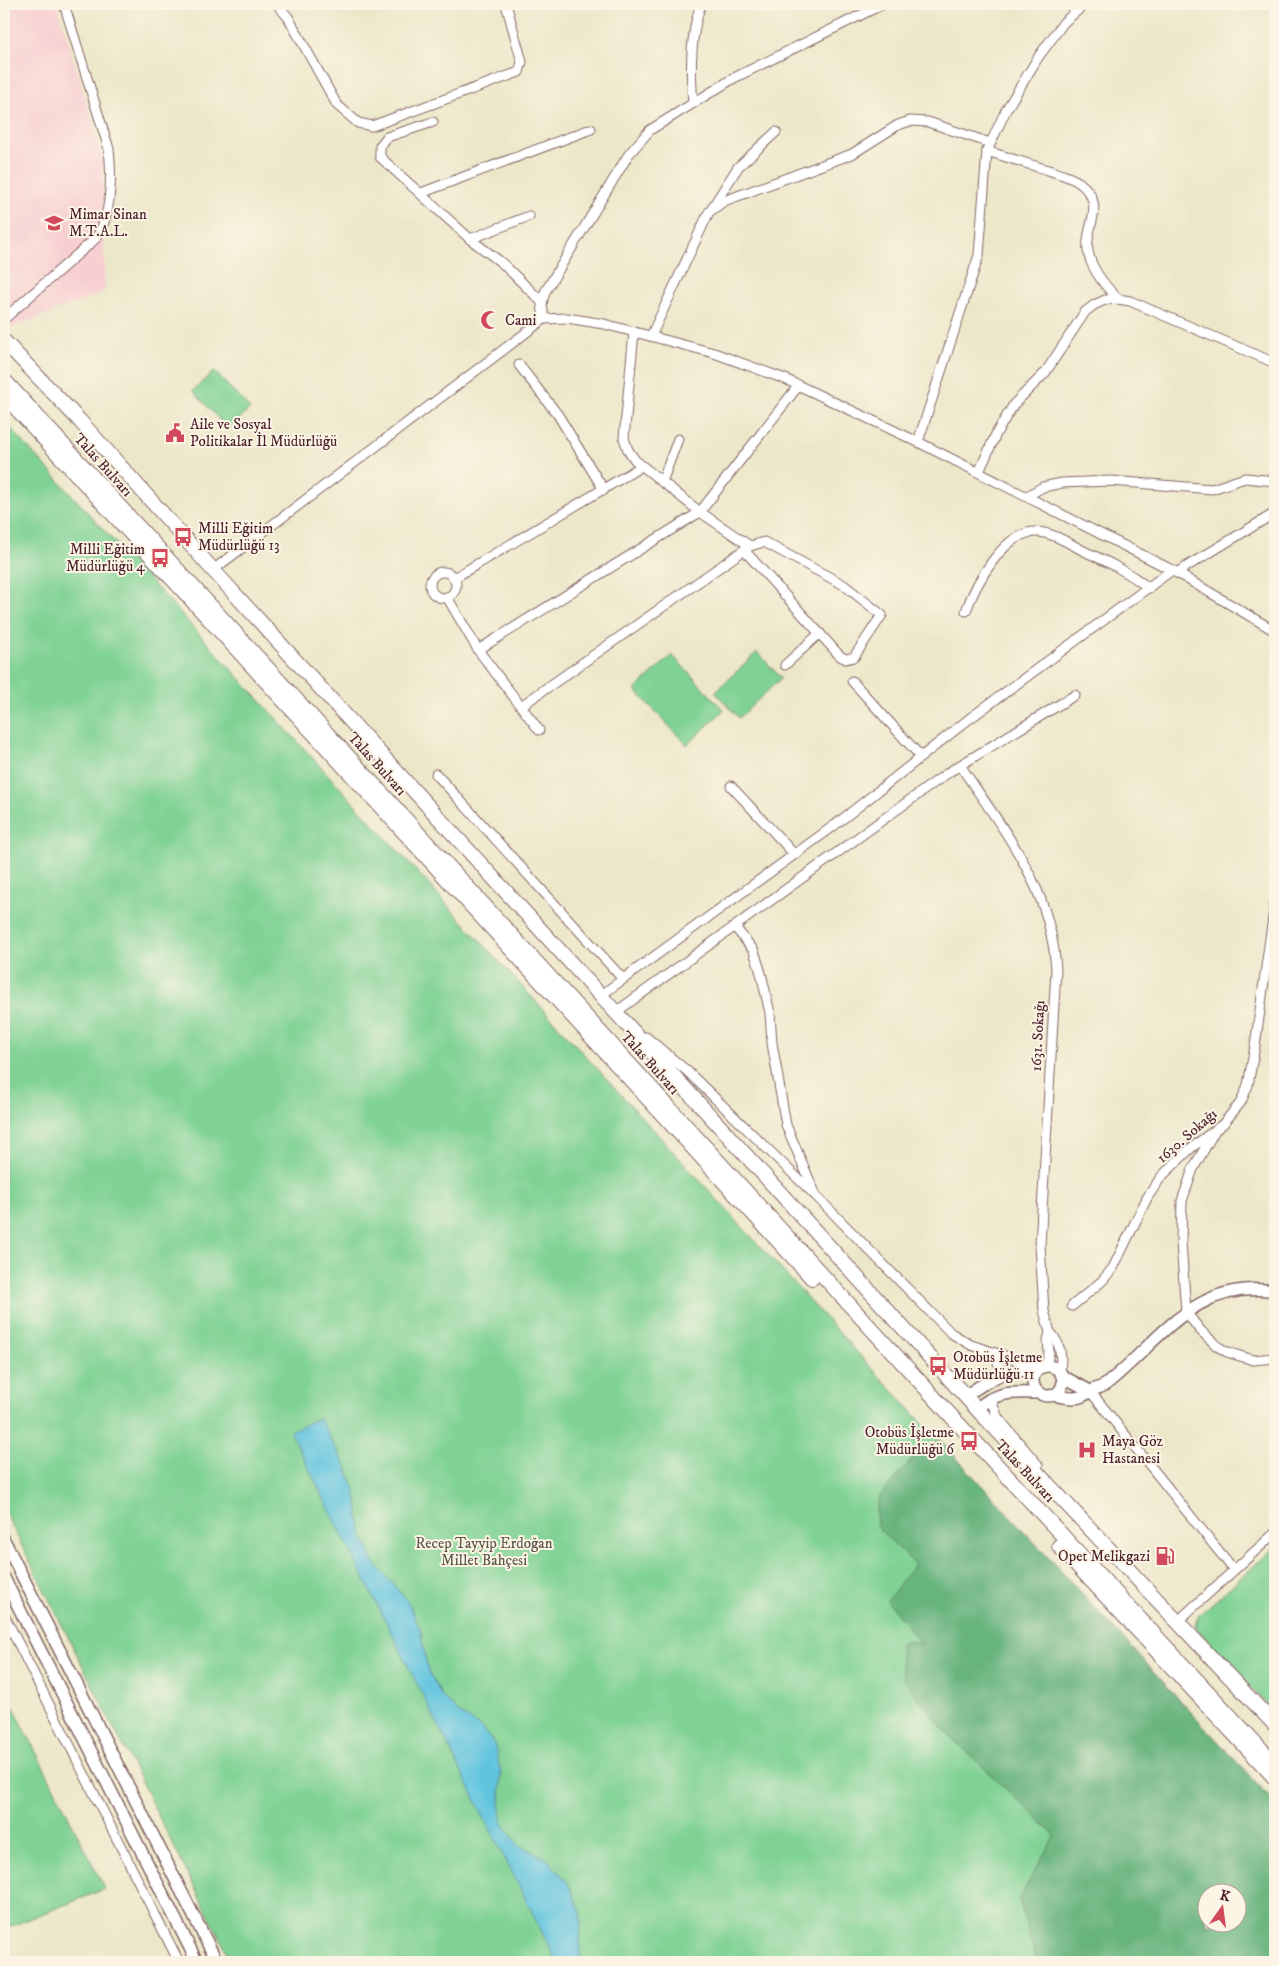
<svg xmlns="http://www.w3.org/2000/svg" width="1279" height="1966" font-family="'IM FELL DW Pica',serif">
<rect width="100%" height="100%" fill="#fcf5e5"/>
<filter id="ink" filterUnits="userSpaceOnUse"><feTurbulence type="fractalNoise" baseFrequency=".02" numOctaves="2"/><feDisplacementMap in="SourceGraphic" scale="10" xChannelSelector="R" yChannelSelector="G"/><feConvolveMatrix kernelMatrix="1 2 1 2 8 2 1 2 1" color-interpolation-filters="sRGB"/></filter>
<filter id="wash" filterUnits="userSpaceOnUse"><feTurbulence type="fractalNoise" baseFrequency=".0096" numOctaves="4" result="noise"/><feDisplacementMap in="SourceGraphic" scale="20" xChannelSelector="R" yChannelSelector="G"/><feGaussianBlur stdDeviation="1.12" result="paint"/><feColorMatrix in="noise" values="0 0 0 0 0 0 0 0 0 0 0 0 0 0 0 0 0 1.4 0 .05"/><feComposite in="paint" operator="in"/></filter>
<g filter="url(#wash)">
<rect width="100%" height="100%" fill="#ede7ca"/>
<polygon fill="#f7cfd1" points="4,4 57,4 102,154 105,291 11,328 4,320"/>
<g fill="#7fd294" stroke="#647860" fill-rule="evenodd">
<polygon points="214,371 250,409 228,429 193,391"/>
<path d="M 4,421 L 854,1349 L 1275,1804 L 1275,1962 L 232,1962 L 4,1510 ZM 1206,1894 L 1236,1894 L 1236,1924 L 1206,1924 Z"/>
<polygon points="757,652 781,678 739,718 715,692"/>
<polygon points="672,655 724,710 687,745 635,690"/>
<polygon points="1275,1547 1275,1714 1196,1628 1198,1616"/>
<polygon points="4,1688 105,1889 4,1929"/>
</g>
<path fill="#67b47e" stroke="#586a54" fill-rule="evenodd" d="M 939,1439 L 1275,1803 L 1275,1962 L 1037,1962 L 1019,1899 L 1055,1835 L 946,1732 L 903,1679 L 900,1644 L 909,1641 L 922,1644 L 887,1601 L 915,1564 L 877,1527 L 876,1510 L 880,1496 L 914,1457 ZM 1206,1894 L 1236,1894 L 1236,1924 L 1206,1924 Z"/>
<polygon fill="#61c4df" stroke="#567285" points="319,1418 347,1468 355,1490 362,1534 374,1562 408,1602 420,1628 428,1671 442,1696 457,1712 479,1726 494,1743 501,1773 500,1802 503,1823 518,1845 546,1858 568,1883 581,1912 580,1957 582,1962 557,1962 290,1431"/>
</g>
<g filter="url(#ink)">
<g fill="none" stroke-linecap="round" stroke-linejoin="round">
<g stroke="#836563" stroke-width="11">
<g id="minor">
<polyline points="277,4 288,17 337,105 358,123 372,126 519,72 522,62 506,4"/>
<path d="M 693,103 C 690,70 690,35 701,4"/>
<polyline points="433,122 387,137 380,146 380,157 470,239 502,263 542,302"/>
<path d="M 987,151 C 1006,157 1025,163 1045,169 C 1057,173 1070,176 1080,183 C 1108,206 1084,226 1088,251 C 1091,269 1105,286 1118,299"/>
<polyline points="421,193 591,129"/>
<polyline points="712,208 738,167 776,132"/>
<polyline points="470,239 529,216"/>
<path d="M 4,319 L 95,239 C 112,217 112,176 109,149 L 64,4"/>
<polyline points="544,319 542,304 545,292 629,154 650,130 734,78 883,4"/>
<polyline points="634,332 624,438 628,450 635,460 700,512 750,546"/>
<polyline points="651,336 709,212 724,201 852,154 898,125 910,121 928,122 990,143"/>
<polyline points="519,365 558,415 604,490"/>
<polyline points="918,442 979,255 987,151 1006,110 1039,56 1064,22 1085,4"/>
<polyline points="979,472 997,432 1014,404 1045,373 1085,312 1094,305 1105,300 1118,299 1130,301 1275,363"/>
<polyline points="662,482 678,439"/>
<polyline points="1027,496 1043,487 1062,483 1111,481 1212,489 1245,478 1275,481"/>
<polyline points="213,570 544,319 567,318 604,324 714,353 785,379 918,442 1172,570 1275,631"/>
<circle cx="443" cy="585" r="13"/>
<polyline points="1176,573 1275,513"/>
<polyline points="454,578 642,466"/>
<polyline points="447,597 478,650 539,730"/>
<path d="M 966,611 C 975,585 1004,531 1036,532 C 1053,532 1071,545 1086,552 C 1110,563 1127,571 1149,588"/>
<polyline points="478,650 700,512 799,385"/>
<polyline points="785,665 820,633"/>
<polyline points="852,681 921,757"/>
<polyline points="521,706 744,550 750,546 764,542 844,585 882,615 854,657 846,659 840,656 744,550"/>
<path d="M 960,765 C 1005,833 1051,886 1056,970 L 1040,1245 L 1044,1311 L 1050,1332 L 1048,1340 L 1049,1353 L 1046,1366"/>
<polyline points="436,774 623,979"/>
<polyline points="731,786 794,854"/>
<polyline points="735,927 754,951 761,973 770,1013 772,1043 786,1125 814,1191"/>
<polyline points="600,996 835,825 969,719 1172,570"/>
<polyline points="618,1015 616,1012 949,772 1075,695"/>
<polyline points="646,1037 687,1071 816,1196 951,1333 971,1345 1041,1368"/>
<polyline points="1214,1132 1193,1169 1182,1201 1181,1242 1186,1312 1200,1330 1217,1346 1227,1352 1253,1360 1275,1358"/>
<polyline points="1072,1306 1102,1281 1113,1268 1147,1198 1161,1177 1191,1148 1223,1124 1241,1102 1248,1085 1255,1046 1275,903"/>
<path d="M 1050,1332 C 1061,1344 1062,1356 1060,1371"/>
<polyline points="995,1353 1002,1374"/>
<polyline points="1090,1391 1234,1570"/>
<polyline points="990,1398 998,1418 1038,1465"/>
<polyline points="4,1615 179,1962"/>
<polyline points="1178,1621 1275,1533"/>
</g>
</g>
<g stroke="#836563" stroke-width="14">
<g id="tertiary">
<circle cx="1048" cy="1381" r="15"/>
<polyline points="1062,1376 1090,1391"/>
<path d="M 1053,1395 C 1067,1398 1078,1401 1089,1392 C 1093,1389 1100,1388 1105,1385 C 1161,1341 1193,1279 1275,1291"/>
<path d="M 965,1396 C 993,1378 1003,1368 1037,1371"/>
<path d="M 977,1409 C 997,1390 1013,1393 1039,1393"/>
<polyline points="4,1540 217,1962"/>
<polyline points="4,1578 197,1962"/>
</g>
</g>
<g stroke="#836563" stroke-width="16">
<g id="primary">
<polyline points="4,341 80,421 213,570 977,1409 1275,1725"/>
<polyline points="4,380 953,1418 1275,1764"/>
<polyline points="4,395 812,1278"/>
<polyline points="1059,1546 1275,1778"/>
</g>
</g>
<use href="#minor" stroke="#fff" stroke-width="9"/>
<use href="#tertiary" stroke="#fff" stroke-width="11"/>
<use href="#primary" stroke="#fff" stroke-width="14"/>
</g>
</g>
<defs>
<g id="school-bare" transform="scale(1.5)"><path d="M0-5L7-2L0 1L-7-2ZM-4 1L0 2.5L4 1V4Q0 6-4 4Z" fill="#d1495b" stroke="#fcf5e5" stroke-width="2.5" paint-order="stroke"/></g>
<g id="mosque-bare" transform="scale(1.5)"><path d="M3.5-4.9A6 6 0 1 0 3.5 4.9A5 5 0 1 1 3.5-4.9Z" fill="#d1495b" stroke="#fcf5e5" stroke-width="2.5" paint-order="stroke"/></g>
<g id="civic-bare" transform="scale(1.5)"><path d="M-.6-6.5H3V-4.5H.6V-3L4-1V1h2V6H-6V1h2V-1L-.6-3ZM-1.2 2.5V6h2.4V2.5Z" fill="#d1495b" stroke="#fcf5e5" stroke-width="2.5" paint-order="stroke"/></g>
<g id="bus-bare" transform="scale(1.5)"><path d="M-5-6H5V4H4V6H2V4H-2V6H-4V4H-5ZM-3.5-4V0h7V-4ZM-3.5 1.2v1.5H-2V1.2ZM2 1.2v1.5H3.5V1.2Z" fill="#d1495b" stroke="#fcf5e5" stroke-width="2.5" paint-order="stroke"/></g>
<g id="hospital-bare" transform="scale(1.5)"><path d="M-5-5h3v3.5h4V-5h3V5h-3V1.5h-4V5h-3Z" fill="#d1495b" stroke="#fcf5e5" stroke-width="2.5" paint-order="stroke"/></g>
<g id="fuel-bare" transform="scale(1.5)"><path d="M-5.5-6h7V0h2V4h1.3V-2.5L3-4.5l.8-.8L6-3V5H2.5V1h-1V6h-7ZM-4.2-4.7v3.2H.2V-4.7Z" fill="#d1495b" stroke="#fcf5e5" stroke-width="2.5" paint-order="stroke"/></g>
</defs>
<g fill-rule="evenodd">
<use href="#school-bare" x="54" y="223"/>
<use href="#mosque-bare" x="490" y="320"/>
<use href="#civic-bare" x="175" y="433"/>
<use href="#bus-bare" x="183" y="537"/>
<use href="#bus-bare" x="160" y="558"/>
<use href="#bus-bare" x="938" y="1366"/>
<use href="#bus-bare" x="969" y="1441"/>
<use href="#hospital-bare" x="1087" y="1450"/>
<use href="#fuel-bare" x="1165" y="1556"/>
</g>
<g text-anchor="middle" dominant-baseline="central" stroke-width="4" stroke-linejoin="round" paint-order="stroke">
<g font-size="15" fill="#4a1f2b" stroke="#fcf5e5" text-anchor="start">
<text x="69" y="214">Mimar Sinan<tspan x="69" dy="17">M.T.A.L.</tspan></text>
<text x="505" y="320">Cami</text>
<text x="190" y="424">Aile ve Sosyal<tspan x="190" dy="17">Politikalar İl Müdürlüğü</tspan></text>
<text x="198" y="528">Milli Eğitim<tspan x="198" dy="17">Müdürlüğü 13</tspan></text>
<text x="145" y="549" text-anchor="end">Milli Eğitim<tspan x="145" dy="17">Müdürlüğü 4</tspan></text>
<text x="953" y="1357">Otobüs İşletme<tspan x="953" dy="17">Müdürlüğü 11</tspan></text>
<text x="954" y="1432" text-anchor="end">Otobüs İşletme<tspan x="954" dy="17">Müdürlüğü 6</tspan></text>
<text x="1102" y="1441">Maya Göz<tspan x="1102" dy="17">Hastanesi</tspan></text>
<text x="1150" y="1556" text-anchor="end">Opet Melikgazi</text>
</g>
<g font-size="15" fill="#4a1f2b" stroke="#fcf5e5">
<text transform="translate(103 465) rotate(48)">Talas Bulvarı</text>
<text transform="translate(377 764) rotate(48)">Talas Bulvarı</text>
<text transform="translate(1038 1036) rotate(-87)">1631. Sokağı</text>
<text transform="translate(650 1063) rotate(48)">Talas Bulvarı</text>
<text transform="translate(1187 1136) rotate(-41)">1630. Sokağı</text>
<text transform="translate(1025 1471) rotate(47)">Talas Bulvarı</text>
</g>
<g font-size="15" fill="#5a554a" stroke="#fcf5e5">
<text x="484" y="1543">Recep Tayyip Erdoğan<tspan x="484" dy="17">Millet Bahçesi</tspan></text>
</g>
</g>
<rect width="1279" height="1966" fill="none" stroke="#fcf5e5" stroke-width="20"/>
<g transform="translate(1222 1908) rotate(14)"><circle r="24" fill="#fcf5e5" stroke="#b59f9b"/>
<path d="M0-4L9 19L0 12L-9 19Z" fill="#d1495b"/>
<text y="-8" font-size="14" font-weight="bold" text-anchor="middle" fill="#4a1f2b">K</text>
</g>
</svg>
